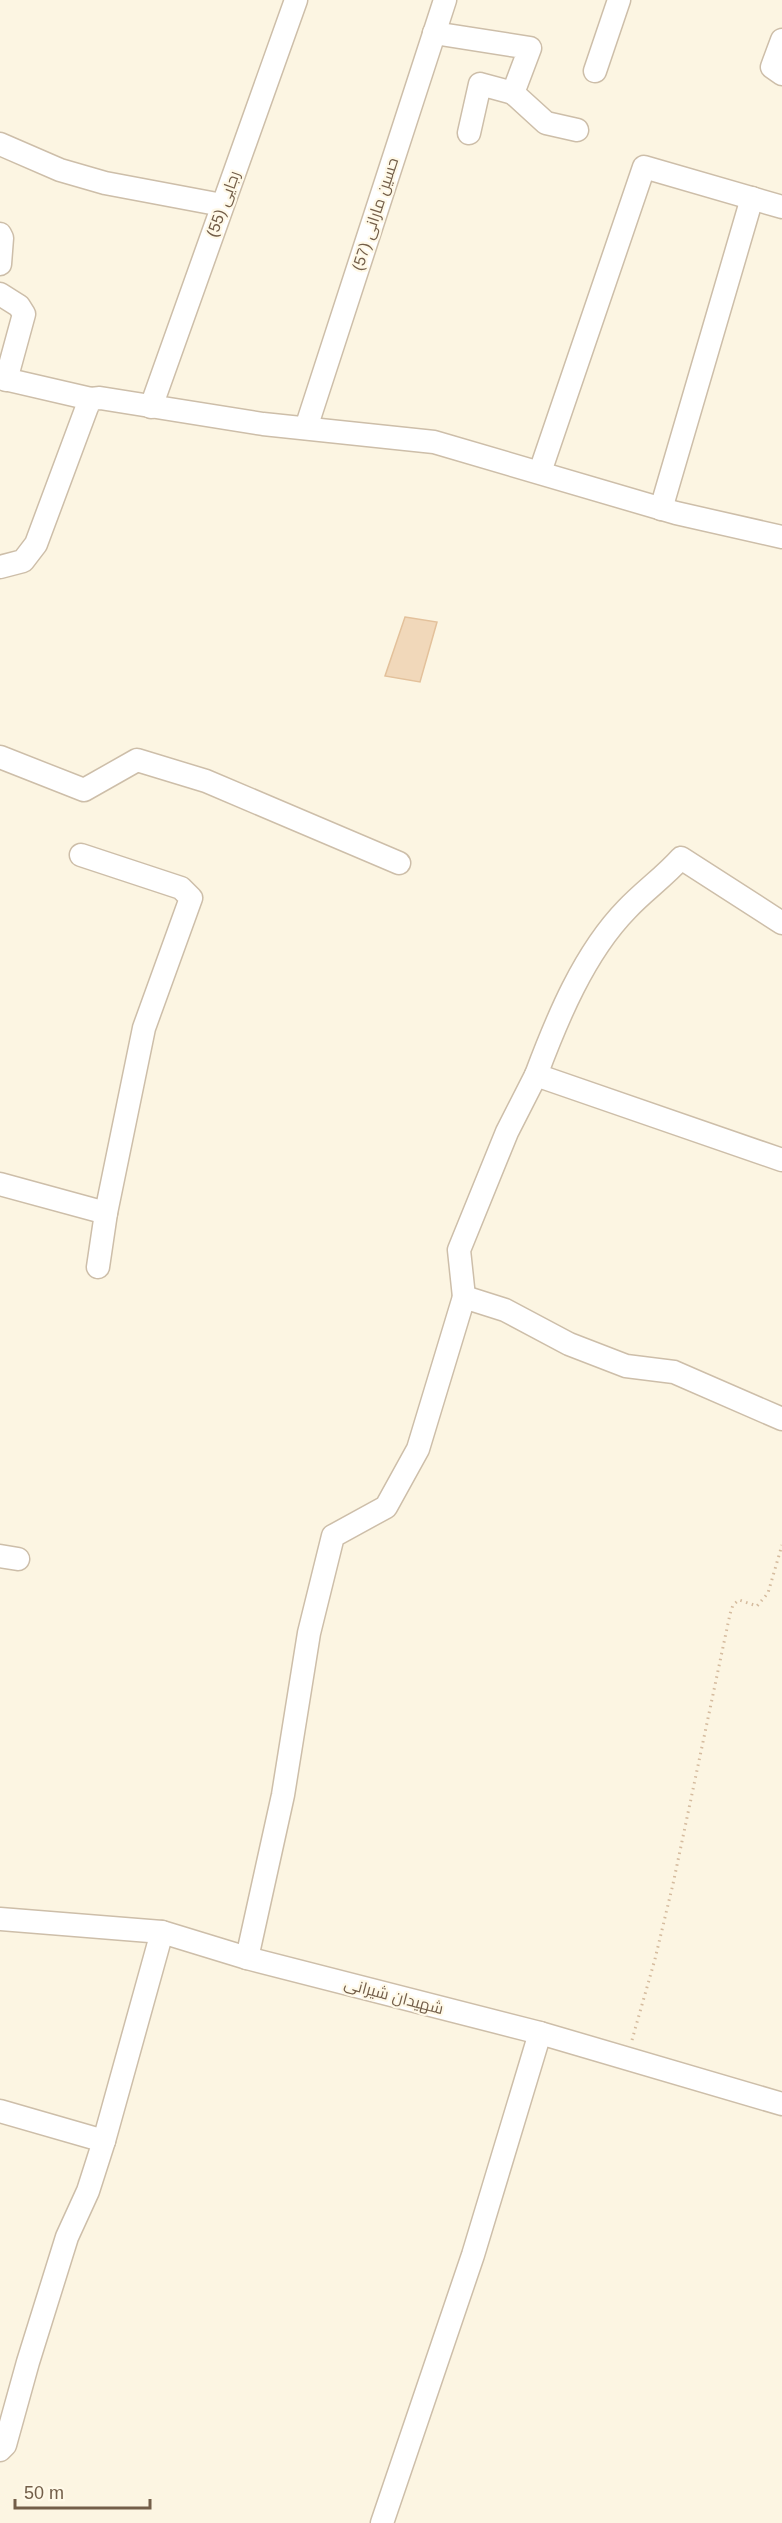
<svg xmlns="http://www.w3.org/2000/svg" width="782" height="2523" font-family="Helvetica,Cairo,sans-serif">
<rect width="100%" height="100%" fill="#fcf5e2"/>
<polygon fill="#f1d8ba" stroke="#e3c19b" stroke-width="1.5" points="405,617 437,622 420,682 385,676"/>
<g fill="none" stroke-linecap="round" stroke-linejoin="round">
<g stroke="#cdbea9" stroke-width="25">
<g id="minor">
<polyline points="434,33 530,48 513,93 546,123 577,130"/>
<polyline points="782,40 772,67 782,74"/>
<polyline points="595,71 619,0"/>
<polyline points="469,133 480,84 513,93"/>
<polyline points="0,144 60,170 105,183 222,205"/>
<polyline points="0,234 2,238 0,264"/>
<polyline points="0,294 19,306 24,314 6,380"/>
<polyline points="0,378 91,399"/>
<polyline points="151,407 296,0"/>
<polyline points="306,428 445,0"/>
<polyline points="540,472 644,167 782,207"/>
<polyline points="661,509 752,198"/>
<polyline points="0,567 23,561 36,544 87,407 91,399 100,398 263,424 434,442 676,513 782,537"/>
<polyline points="0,757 84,790 137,760 206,781 399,863"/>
<polyline points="81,855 181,888 191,898 144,1028 106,1213"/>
<path d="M 536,1075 C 557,1019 584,953 627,909 C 644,891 664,877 681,858 L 782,923"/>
<polyline points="0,1184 106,1213 98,1267"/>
<polyline points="464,1297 459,1250 507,1132 536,1075 782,1160"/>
<polyline points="0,1556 18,1559"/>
<polyline points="0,1919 162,1932 247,1958 540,2033 782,2104"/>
<polyline points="247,1958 283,1795 309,1633 333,1536 386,1507 418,1449 464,1297 505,1310 569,1344 626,1366 674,1372 782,1419"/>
<polyline points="0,2111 104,2141"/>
<polyline points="0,2450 5,2445 28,2362 67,2237 88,2191 104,2141 162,1932"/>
<polyline points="382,2523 473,2255 540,2033"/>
</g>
</g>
<polyline stroke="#d5bb9e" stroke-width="3" stroke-dasharray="1.5 4.5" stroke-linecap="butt" points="632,2040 655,1959 673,1884 730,1614 733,1605 739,1600 757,1606 768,1593 782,1545"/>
<use href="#minor" stroke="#fff" stroke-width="22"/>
</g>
<g text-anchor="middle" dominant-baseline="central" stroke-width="4.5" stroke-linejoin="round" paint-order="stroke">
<g font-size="16" fill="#735e49" stroke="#fff9e8">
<text transform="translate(223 204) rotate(-70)">رجایی (55)</text>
<text transform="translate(375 214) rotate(-72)">حسین مارانی (57)</text>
<text transform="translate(394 1996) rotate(15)">شهیدان شیرانی</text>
</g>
</g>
<path d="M15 2499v9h135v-9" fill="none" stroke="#735e49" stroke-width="3"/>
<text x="24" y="2499" font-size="18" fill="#735e49" stroke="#fff9e8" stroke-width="4.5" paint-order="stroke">50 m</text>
</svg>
